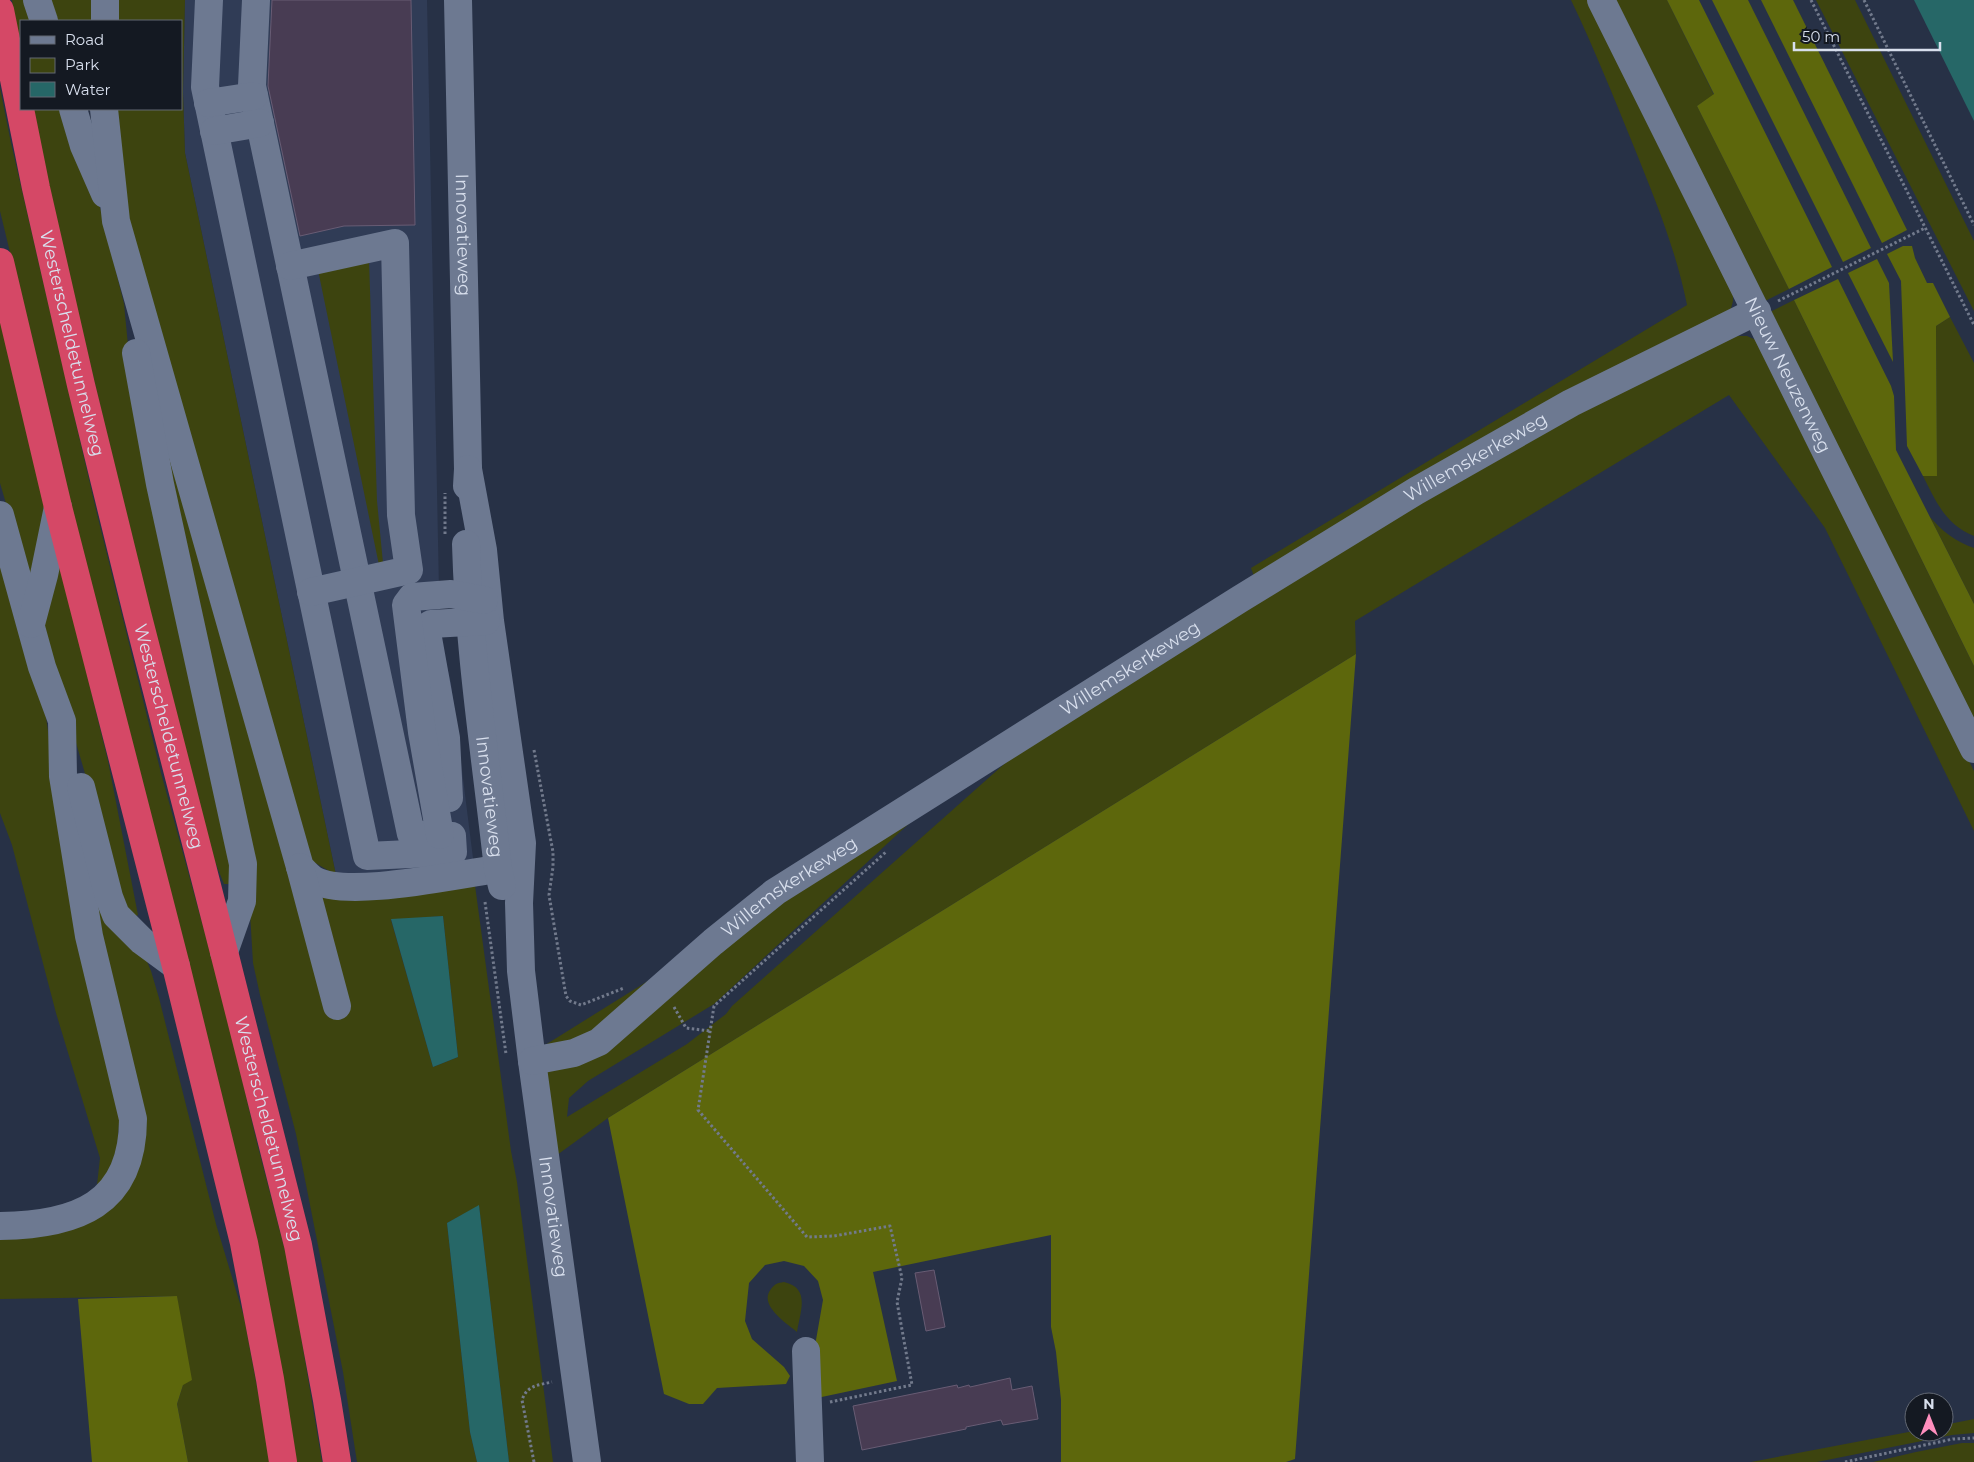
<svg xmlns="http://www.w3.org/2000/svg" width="1974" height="1462" font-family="Montserrat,sans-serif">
<rect width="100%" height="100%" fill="#273146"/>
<polygon fill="#303c56" points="185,0 427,0 440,638 451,683 474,866 355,880 336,875 185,153 183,92"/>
<g fill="#3d440f" fill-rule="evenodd">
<polygon points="12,0 29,0 36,21 21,21 21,62"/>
<polygon points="42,0 96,0 95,21 49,21"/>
<polygon points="109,0 185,0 183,92 185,153 336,875 300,854 134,258 109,109 181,109 181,21 109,21"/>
<path d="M 1571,0 L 1589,0 L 1733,287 L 1733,301 L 1729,316 L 1256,582 L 1251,568 L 1687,305 C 1676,250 1655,199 1634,147 C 1614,98 1594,48 1571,0 Z"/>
<polygon points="1608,0 1667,0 1714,95 1697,106 1789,289 1759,304"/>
<polygon points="1816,0 1855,0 1974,241 1974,311"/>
<polygon points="0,88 11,143 97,514 161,773 224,1003 257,1143 290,1270 322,1462 293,1462 132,756 0,211"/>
<polygon points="29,109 69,109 91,171 124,304 130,366 236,867 229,884 224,884 202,830"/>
<polygon points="369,260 377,501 383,563 379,565 318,270"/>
<polygon points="1794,300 1974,666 1974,733 1764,315"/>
<polygon points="0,316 108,761 138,915 132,918 127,917 0,483"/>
<path d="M 1950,317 L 1974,363 L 1974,536 C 1946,525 1936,502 1923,476 L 1937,475 L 1936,326 Z"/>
<polygon points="1735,336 1747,336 1756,340 1821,464 1974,771 1974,831 1825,528 1729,395 1355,621 1356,654 608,1118 557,1155 542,1047 928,806 714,1004 588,1081 569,1098 567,1117 687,1044 726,1014 732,1006 1029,742 1512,443"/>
<path d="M 146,360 L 320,901 L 325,895 L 474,878 L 511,1151 L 517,1182 L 553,1462 L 509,1462 L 479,1206 L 447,1223 L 470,1432 L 477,1462 L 357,1462 L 343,1372 L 296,1134 L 260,995 L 253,963 L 250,913 ZM 443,916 L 458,1057 L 433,1067 L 391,920 Z"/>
<path d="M 1930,517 C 1942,531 1956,542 1974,548 L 1974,604 Z"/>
<polygon points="0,538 42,689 77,936 120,1110 116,1165 96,1194 100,1158 56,1013 12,845 0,813"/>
<polygon points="69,776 151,971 159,998 216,1224 244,1317 271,1462 188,1462 177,1404 183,1385 177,1296 0,1299 0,1232 45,1231 131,1173"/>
<path d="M 784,1282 C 811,1288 800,1312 797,1332 C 786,1323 758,1305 771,1289 C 775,1284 777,1283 784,1282 Z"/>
<polygon points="1974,1419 1974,1433 1952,1435 1817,1462 1751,1462 1914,1431 1944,1432 1944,1425"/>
<polygon points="1962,1443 1974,1443 1974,1462 1873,1462 1916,1452"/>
</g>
<g fill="#5d670c">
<polygon points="1667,0 1699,0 1832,267 1789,289 1697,106 1714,94"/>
<polygon points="1712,0 1748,0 1871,248 1843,262"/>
<polygon points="1761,0 1793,0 1907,230 1882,243"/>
<polygon points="1903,246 1912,246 1915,258 1927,283 1933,283 1950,317 1936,326 1937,476 1923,476 1907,446 1901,281 1887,254"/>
<polygon points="1877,259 1889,283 1893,362 1848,273"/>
<polygon points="1838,279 1891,386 1894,396 1896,450 1974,604 1974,666 1794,300"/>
<polygon points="1356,654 1295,1459 1286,1462 1061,1462 1061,1400 1056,1352 1051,1327 1051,1235 873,1272 897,1381 817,1398 816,1340 823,1300 818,1281 804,1266 784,1261 765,1265 749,1283 745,1321 752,1339 784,1367 790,1376 786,1384 717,1388 703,1404 689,1404 664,1394 608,1118"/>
<polygon points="177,1296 192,1380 183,1385 177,1404 188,1462 92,1462 78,1299"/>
</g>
<g fill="#266767">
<polygon points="1914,0 1974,0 1974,121"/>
<polygon points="443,916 458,1057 433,1067 391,919"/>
<polygon points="479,1205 509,1462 477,1462 470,1432 447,1223"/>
</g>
<g fill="#483c53" stroke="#685c74">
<polygon points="272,0 411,0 415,225 344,226 300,236 268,86"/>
<polygon points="934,1270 945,1327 926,1331 915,1273"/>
<polygon points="1010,1378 1012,1390 1032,1386 1038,1419 1003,1425 1001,1420 966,1427 966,1429 862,1450 853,1406 957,1385 958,1388 969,1385 970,1387"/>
</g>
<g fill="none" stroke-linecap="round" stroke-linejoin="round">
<g stroke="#727a8c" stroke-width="3" stroke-dasharray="2.5 2.5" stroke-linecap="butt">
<polyline points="1811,0 1974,325"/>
<polyline points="1864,0 1974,225"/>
<polyline points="1778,301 1925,228"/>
<polyline points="445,534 445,493"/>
<polyline points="534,750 553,852 553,867 549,895 566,996 570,1001 581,1005 624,988"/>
<polyline points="485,902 506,1054"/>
<polyline points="674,1007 686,1028 710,1031"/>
<polyline points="830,1402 912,1385 897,1302 902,1278 890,1226 834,1236 807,1237 698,1110 714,1006 887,851"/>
<path d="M 534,1462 L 522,1400 C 527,1385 539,1385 552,1382"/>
<polyline points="1845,1462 1953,1439 1974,1438"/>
</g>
<g stroke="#6d7991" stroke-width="28">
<polyline points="37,0 44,21"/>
<polyline points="209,0 205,87 367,856 453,852 452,836 411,834 252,86 256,0"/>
<path id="s1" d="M 458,0 L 468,469 L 467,486"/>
<path id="s2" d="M 1601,0 L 1974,749"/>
<polyline points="105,21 105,0"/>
<polyline points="208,103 254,96"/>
<polyline points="73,109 84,146 105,194"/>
<path d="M 104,109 L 116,221 L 300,867 C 304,871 309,877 314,880 C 348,899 457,874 498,869 L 510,872 L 520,880"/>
<polyline points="214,131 260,123"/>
<polyline points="290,266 395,243 401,515 409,570 311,592"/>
<polyline points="136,353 160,484 243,864 242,901 224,952"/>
<path id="s3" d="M 468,469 L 483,550 L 490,621 L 522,843 L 519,903 L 521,971 L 532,1061 L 587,1462"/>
<path d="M 0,515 L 42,667 L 62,721 L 63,776 L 89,936 L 133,1119 C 133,1205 76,1225 0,1226"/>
<path id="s4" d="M 466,544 C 469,653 486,760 498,869 L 502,886"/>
<polyline points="31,624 44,575 58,507"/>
<polyline points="81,787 109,897 116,915 142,941 176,966"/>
<polyline points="449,798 446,738 426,627 431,624 486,621"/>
<polyline points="440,835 422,732 406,605 412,597 451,594 484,600"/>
<polyline points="300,867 337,1006"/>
<path id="s5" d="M 532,1061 L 574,1053 L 599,1042 L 713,942 L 775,892 L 1240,599 L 1416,491 L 1571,403 L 1757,311"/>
<polyline points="806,1351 810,1462"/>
</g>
<g stroke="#d54866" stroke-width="28">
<path id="s6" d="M 0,10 L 36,188 L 81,385 L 137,613 L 224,952 L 298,1245 L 327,1400 L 337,1462"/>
<polyline points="0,262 58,507 176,966 244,1243 270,1379 283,1462"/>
</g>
</g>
<g text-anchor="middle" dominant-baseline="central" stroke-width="4.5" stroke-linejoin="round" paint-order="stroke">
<g font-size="18" fill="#d8dfed" stroke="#141922">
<text stroke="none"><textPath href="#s1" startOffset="235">Innovatieweg</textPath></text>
<text stroke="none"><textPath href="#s6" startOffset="341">Westerscheldetunnelweg</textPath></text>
<text stroke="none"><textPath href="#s2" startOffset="419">Nieuw Neuzenweg</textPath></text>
<text stroke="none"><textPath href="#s5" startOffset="1126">Willemskerkeweg</textPath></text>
<text stroke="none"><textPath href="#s5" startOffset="721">Willemskerkeweg</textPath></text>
<text stroke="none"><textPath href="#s6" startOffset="746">Westerscheldetunnelweg</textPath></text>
<text stroke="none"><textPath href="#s4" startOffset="254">Innovatieweg</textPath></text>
<text stroke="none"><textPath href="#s5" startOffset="316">Willemskerkeweg</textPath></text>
<text stroke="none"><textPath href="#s6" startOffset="1151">Westerscheldetunnelweg</textPath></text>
<text stroke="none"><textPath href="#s3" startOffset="754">Innovatieweg</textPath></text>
</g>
</g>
<rect x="20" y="20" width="162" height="90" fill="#141922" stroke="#626873"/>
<rect x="30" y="36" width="25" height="8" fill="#6d7991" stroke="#626873"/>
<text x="65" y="45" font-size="15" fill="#d8dfed">Road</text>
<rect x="30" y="58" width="25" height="15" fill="#3d440f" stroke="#626873"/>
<text x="65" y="70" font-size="15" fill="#d8dfed">Park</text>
<rect x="30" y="82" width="25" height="15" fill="#266767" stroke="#626873"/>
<text x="65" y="95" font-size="15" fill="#d8dfed">Water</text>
<g transform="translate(1929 1417)"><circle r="24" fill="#141922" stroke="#626873"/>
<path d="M0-4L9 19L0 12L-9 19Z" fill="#fe8ebd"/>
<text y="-8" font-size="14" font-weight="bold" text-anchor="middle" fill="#d8dfed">N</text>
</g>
<path d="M1794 42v8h146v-8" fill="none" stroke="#d8dfed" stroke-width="2.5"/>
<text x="1802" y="42" font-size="15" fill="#d8dfed" stroke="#141922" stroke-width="4" paint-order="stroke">50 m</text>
</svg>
